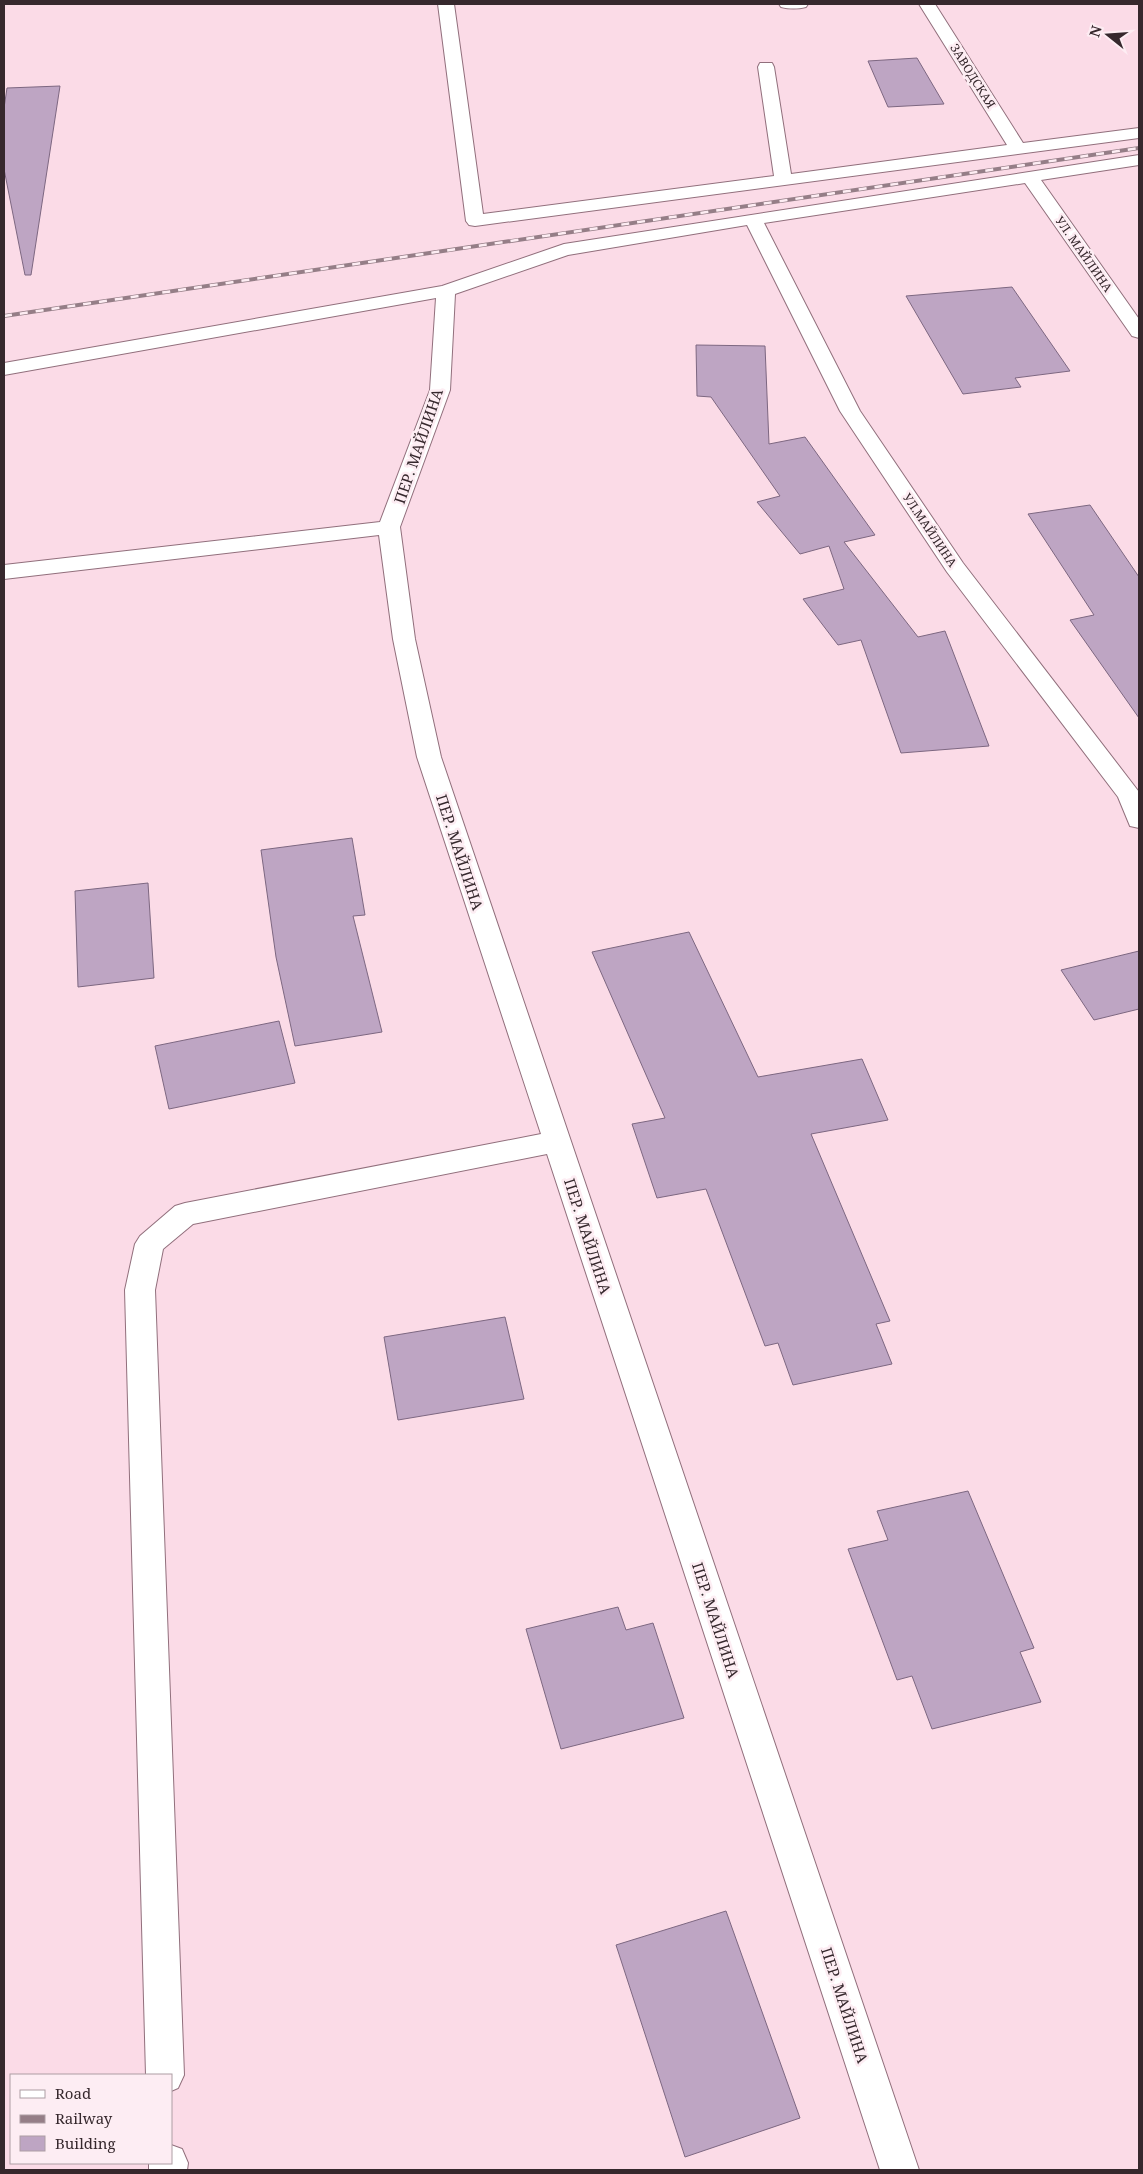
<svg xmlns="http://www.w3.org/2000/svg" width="1143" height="2174" font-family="'Noto Serif',serif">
<rect width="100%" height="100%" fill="#fbdbe7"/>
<g fill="#bea5c3" stroke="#7d6781">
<polygon points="917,58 944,104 888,107 868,61"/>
<polygon points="60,86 31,275 25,275 4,169 4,108 7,88"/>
<polygon points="1012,287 1070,371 1015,378 1021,387 963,394 906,296"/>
<polygon points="696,345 765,346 769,444 805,437 875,535 844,542 918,637 945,631 989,746 901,753 861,640 838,645 803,599 844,589 829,546 800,554 757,502 780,496 711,397 697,396"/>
<polygon points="1090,505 1139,577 1139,718 1070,620 1094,615 1028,514"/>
<polygon points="352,838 365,915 353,916 382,1032 295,1046 276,957 261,850"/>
<polygon points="148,883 154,978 78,987 75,891"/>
<polygon points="689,932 758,1077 862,1059 888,1120 811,1134 890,1321 876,1324 892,1364 793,1385 778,1343 765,1346 706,1189 657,1198 632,1124 665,1118 592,952"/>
<polygon points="1139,951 1139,1009 1094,1020 1061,970"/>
<polygon points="279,1021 295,1083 169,1109 155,1046"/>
<polygon points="505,1317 524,1399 398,1420 384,1337"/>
<polygon points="968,1491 1034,1648 1020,1652 1041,1702 932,1729 912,1676 897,1680 848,1549 888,1540 877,1511"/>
<polygon points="618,1607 626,1630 653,1623 684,1718 561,1749 526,1629"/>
<polygon points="726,1911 800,2118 685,2157 616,1945"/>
</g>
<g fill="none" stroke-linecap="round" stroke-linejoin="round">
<g stroke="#916f7c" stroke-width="2">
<g id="minor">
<polygon points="438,4 454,4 483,214 774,176 758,67 760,63 772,63 774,67 791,174 1007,145 919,4 935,4 1023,143 1139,128 1139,138 475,226 469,225 466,221"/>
<path d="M 779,4 L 808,4 L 806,7 C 798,9 789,9 781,7 Z"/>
<polygon points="1139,155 1139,165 1041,180 1139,319 1139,338 1132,336 1025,183 764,223 860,411 963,563 1139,792 1139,828 1130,826 1118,797 947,572 840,411 747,225 568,255 455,294 450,390 400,527 415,639 441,757 919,2170 880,2170 547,1154 193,1224 163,1249 155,1290 184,2075 178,2088 171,2091 171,2075 146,2075 125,1290 135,1244 140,1236 175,1206 185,1203 541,1134 417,757 393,639 379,535 4,579 4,565 380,522 430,390 436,298 4,375 4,363 442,286 564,244"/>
<polygon points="171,2145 182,2149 188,2163 187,2170 149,2170 149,2163 171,2163"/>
</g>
</g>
<use href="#minor" fill="#fff" fill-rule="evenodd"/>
<g stroke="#957e87" stroke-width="4">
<polyline id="rail" points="4,316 1139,148"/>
</g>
<use href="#rail" stroke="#fdedf3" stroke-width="2.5" stroke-dasharray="8" stroke-linecap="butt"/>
</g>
<g text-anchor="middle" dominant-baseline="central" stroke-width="5" stroke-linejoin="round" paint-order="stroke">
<g font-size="12" fill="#36282d" stroke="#fdedf3">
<text transform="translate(973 76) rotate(58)">ЗАВОДСКАЯ</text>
<text transform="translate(1084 254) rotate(55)">УЛ. МАЙЛИНА</text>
<text transform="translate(930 530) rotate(56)">УЛ.МАЙЛИНА</text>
</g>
<g font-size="15" fill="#36282d" stroke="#fdedf3">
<text transform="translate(418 446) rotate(-71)">ПЕР. МАЙЛИНА</text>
<text transform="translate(460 852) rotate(72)">ПЕР. МАЙЛИНА</text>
<text transform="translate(588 1236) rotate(72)">ПЕР. МАЙЛИНА</text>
<text transform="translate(716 1620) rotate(72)">ПЕР. МАЙЛИНА</text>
<text transform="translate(845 2005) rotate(72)">ПЕР. МАЙЛИНА</text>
</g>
</g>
<rect width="1143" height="2174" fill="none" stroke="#36282d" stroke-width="10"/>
<rect x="10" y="2074" width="162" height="90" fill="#fdedf3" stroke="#ad9ea4"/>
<rect x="20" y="2090" width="25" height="8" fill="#ffffff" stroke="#ad9ea4"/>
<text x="55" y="2099" font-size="15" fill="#36282d">Road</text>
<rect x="20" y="2115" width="25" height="8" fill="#957e87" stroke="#ad9ea4"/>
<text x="55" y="2124" font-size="15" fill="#36282d">Railway</text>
<rect x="20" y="2136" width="25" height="15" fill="#bea5c3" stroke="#ad9ea4"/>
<text x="55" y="2149" font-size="15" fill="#36282d">Building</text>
<g transform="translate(1108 35) rotate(287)" stroke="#fdedf3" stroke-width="4" paint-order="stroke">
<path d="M0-4L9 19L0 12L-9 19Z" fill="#36282d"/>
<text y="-8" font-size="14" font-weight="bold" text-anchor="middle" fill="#36282d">N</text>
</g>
</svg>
